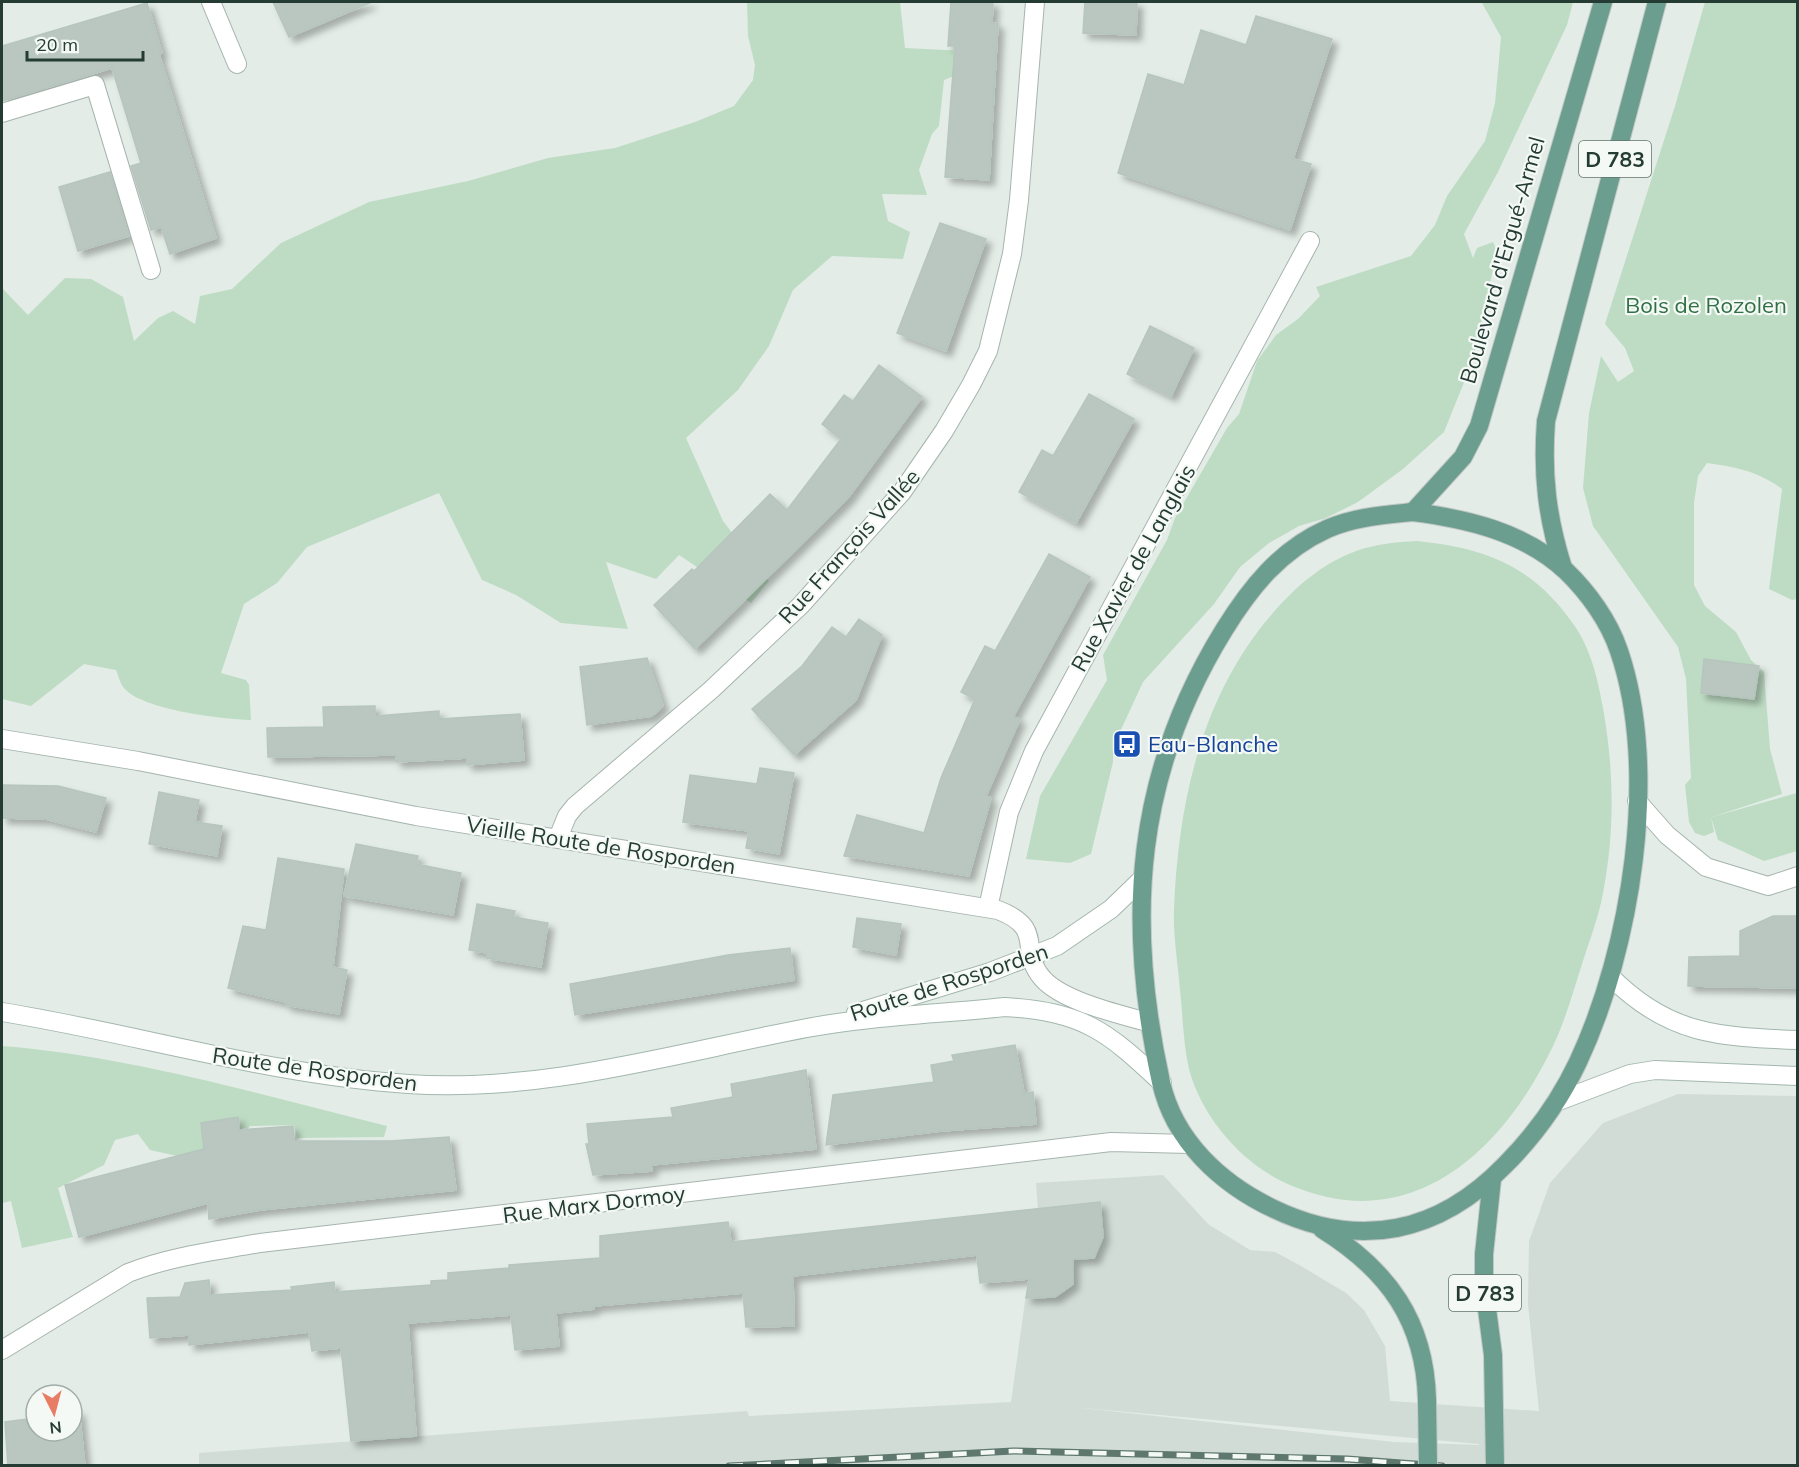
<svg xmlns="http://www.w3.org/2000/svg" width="1799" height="1467" font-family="Mulish,sans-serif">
<defs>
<filter id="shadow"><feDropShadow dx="5.5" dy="5.5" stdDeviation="3" flood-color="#0004"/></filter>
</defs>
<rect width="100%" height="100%" fill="#e3ece7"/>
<path fill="#d1dcd6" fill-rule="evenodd" d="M 1678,1094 L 1797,1096 L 1797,1465 L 199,1466 L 199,1453 L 747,1411 L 749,1416 L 1011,1402 L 1038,1209 L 1036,1183 L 1163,1175 L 1208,1224 L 1250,1250 L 1275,1252 L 1301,1266 L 1346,1293 L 1364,1310 L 1385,1346 L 1390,1401 L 1539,1411 L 1528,1304 L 1529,1241 L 1550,1183 L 1603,1123 ZM 1073,1407 L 1479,1444 L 1479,1445 L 1394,1442 Z"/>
<g fill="#bedcc4">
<path d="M 747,2 L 900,2 L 905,48 L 987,52 L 979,66 L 944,80 L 939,126 L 932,134 L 919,170 L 927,195 L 882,194 L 888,221 L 910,232 L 903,259 L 832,256 L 793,290 L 769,346 L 738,390 L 686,438 L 723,521 L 769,581 L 751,603 L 679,555 L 656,579 L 606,562 L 628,629 L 561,623 L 516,595 L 482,580 L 439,493 L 307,547 L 277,583 L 244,604 L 221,673 L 246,680 L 249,685 L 251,720 C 222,719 142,710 124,688 C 120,683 118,675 116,670 L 84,664 L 31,706 L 2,699 L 2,288 L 28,315 L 65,278 L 91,279 L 123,297 L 134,341 L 158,318 L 173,311 L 195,324 L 200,296 L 232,289 L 281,243 L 369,202 L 468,181 L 548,158 L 615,148 L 695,122 L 734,106 L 753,80 L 755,65 L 748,36 Z"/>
<polygon points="1478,2 1573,2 1567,25 1498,172 1464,234 1473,258 1477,248 1493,242 1497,251 1473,360 1444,432 1403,469 1358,502 1326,518 1299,526 1269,543 1240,567 1214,604 1143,682 1113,747 1113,762 1091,854 1070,863 1026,859 1040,796 1107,680 1103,655 1167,540 1175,518 1227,428 1239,414 1257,361 1276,335 1298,319 1320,296 1316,287 1411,256 1435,225 1447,196 1485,141 1495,103 1501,37 1482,3"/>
<path d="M 1705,2 L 1797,2 L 1797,599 L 1792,600 L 1769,589 L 1782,489 C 1758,471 1735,467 1707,463 L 1698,476 L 1694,503 L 1694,585 L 1705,606 L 1736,632 L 1751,660 L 1764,672 L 1770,749 L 1782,794 L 1712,817 L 1797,793 L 1797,851 L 1764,861 L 1718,840 L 1711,817 L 1714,832 L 1704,836 L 1695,833 L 1689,822 L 1685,785 L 1691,778 L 1686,679 L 1678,647 L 1593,526 L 1583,488 L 1589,413 L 1601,356 L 1618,382 L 1634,371 L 1625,348 L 1605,324 L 1675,106 Z"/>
<path d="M 1417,541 C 1486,548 1533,566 1574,625 C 1591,649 1598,680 1603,708 C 1614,769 1615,832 1603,893 C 1599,916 1590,939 1583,961 C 1574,989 1566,1018 1554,1044 C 1504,1150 1413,1238 1290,1185 C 1243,1165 1202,1118 1189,1069 C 1183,1043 1183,1016 1180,990 C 1178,964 1173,936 1174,910 C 1178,804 1201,696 1272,614 C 1295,587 1323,563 1356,551 C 1376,544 1396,542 1417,541 Z"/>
<path d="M 2,1046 C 130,1056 262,1095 387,1126 L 384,1137 L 297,1138 L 294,1125 L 250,1126 L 229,1151 L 209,1163 L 150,1150 L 138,1134 L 115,1140 L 104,1165 L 58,1188 L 73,1237 L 22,1248 L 11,1201 L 2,1203 Z"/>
</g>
<g fill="#b9c7c0" stroke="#b6c5be" stroke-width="1.5" filter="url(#shadow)">
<polygon points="273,2 372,2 289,37"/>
<polygon points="951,2 993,2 992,23 998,24 989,180 945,177 955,46 948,46"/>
<polygon points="1085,2 1137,2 1136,35 1083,33"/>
<polygon points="147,3 162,53 159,54 216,238 170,254 161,227 151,230 131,166 141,163 112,68 2,101 2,46"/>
<polygon points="1256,16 1332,39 1293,159 1311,164 1290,230 1118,173 1148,74 1184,85 1201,30 1246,45"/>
<polygon points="110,172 129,236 78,251 59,187"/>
<polygon points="940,223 986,239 946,351 897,333"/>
<polygon points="1150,326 1194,348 1171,396 1127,374"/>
<polygon points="879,365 922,397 848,498 695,649 654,605 692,569 694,571 770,494 787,510 841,439 822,424 844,395 853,401"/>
<polygon points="1089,394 1134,419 1076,523 1019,492 1042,450 1053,456"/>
<polygon points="1049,554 1090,577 1013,717 1020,719 986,796 991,798 969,876 844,856 857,815 924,833 941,778 975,699 961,692 985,646 995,651"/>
<polygon points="859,619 882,635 856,700 794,755 752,709 802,666 832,627 846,637"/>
<polygon points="647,658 663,706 652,716 587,725 580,667"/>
<polygon points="1704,659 1759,666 1754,699 1701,693"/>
<polygon points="375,706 375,716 439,711 439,719 520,714 524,760 467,765 467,758 396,762 396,755 268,757 267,728 324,727 323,707"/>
<polygon points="760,768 794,773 779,854 746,848 749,831 683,822 690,775 757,784"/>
<polygon points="2,785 58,786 106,798 96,832 46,819 2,818"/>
<polygon points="159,792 199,800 195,822 222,826 217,856 149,844"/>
<polygon points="356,844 418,856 416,864 461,873 453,915 344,896"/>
<polygon points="278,858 344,869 333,967 347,970 339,1014 286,1005 286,1002 228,988 243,926 266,930"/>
<polygon points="477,904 515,911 513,917 548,923 541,967 487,958 487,953 469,950"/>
<polygon points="1773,916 1797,916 1797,988 1688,986 1689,957 1740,956 1740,931"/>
<polygon points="857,918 901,924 896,955 853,947"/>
<polygon points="790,948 794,980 575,1015 570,984 728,955"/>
<polygon points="1015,1045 1024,1093 1033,1092 1036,1124 941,1131 826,1145 833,1095 934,1082 931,1065 954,1061 952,1055"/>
<polygon points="806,1070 816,1149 651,1165 652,1171 593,1175 586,1144 589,1144 587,1124 673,1117 671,1108 733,1097 731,1084"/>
<polygon points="238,1117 239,1130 293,1126 294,1141 391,1141 449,1137 456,1190 260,1210 209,1219 208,1203 79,1237 65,1185 204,1149 201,1123"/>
<polygon points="1100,1202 1103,1237 1094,1258 1073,1259 1073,1284 1055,1297 1026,1298 1029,1279 980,1283 977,1255 793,1276 794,1326 746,1327 743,1293 594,1306 594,1309 556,1313 559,1346 515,1350 511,1315 408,1323 416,1436 351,1441 341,1348 312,1351 309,1332 189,1345 189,1335 150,1338 147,1298 180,1297 185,1283 209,1280 210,1295 292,1290 291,1287 334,1282 335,1292 431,1285 431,1281 448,1280 448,1273 509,1268 509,1265 600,1258 600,1236 728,1222 731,1242"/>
<polygon points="79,1410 85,1466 8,1466 5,1422 36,1418 36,1415 36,1431 72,1431 72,1411"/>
</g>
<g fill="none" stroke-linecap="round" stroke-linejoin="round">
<g stroke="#a6b4ae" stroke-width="20">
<g id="minor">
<polyline points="211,2 237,64"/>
<polyline points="2,113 95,85 151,270"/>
<path d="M 2,739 L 138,761 L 416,816 L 998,910 C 1047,929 1017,950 1043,979 C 1064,1002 1120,1014 1150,1023"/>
<polyline points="1637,801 1667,835 1706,867 1768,886 1798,876"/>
<polyline points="558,838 567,816 575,806 711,690 801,605 902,492 944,431 971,385 988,351 1012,254 1019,200 1035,2"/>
<polyline points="988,908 1009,812 1034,751 1310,241"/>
<path d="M 2,1350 L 128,1273 C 171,1256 216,1251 260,1243 L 1111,1142 L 1189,1144"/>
</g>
</g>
<g stroke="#a2b7ae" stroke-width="20">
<g id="secondary">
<path d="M 1610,976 C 1668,1035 1719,1037 1798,1040"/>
<path d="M 2,1012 C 138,1034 270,1075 408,1084 C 544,1093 675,1053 807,1028 C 872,1016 939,1014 1005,1007 C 1083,1012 1106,1030 1162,1083"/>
<polyline points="856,1013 990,972 1057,946 1111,909 1141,880"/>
<polyline points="1556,1102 1630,1074 1655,1070 1798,1076"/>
</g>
</g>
<g stroke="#c2c8c6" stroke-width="20">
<g id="primary">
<path d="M 1413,512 C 1468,519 1523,532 1565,570 C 1588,592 1609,621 1619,651 C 1660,771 1631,949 1578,1062 C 1560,1100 1535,1135 1505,1165 C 1439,1233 1360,1250 1274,1209 C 1221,1184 1174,1141 1161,1082 C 1125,919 1135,774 1224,630 C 1250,588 1280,550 1327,529 C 1354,517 1384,515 1413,512 Z"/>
<polyline points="1413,512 1463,457 1479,426 1603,2"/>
<path d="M 1563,568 C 1547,517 1542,475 1546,421 L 1657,2"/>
<polyline points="1492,1179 1484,1254 1484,1286 1493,1355 1495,1466"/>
<path d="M 1322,1229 C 1388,1270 1425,1321 1427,1400"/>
</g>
</g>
<use href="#minor" stroke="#fff" stroke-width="18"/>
<use href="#secondary" stroke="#fff" stroke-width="18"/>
<use href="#primary" stroke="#6b9e8e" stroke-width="18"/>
<g stroke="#5f786f" stroke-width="7">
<polyline id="rail" points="729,1466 1013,1451 1347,1459 1442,1466"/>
</g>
<use href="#rail" stroke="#f4f9f6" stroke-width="4.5" stroke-dasharray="14" stroke-linecap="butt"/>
<g stroke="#c2c8c6" stroke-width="20" stroke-linecap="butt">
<polyline id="primary-bridge" points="1427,1400 1428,1466"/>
</g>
<use href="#primary-bridge" stroke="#6b9e8e" stroke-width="18"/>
</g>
<defs>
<g id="bus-square" transform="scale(1.5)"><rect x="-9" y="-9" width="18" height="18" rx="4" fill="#1a4fb4" stroke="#f4f9f6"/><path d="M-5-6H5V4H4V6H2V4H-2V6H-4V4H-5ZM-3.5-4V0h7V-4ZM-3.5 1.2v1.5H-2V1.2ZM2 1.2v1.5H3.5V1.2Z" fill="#fff"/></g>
</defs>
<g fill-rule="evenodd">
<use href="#bus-square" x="1127" y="744"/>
</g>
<g text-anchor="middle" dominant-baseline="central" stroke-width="4.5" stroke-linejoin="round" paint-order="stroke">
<g fill="#f4f9f6" stroke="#62756e" stroke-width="1.5">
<rect x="1579" y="141" width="72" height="36" rx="4.5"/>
<rect x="1449" y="1275" width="72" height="36" rx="4.5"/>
</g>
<g font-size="21" font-weight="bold" fill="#243c34">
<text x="1615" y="159">D 783</text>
<text x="1485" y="1293">D 783</text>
</g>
<g font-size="22" fill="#243c34" stroke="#f4f9f6">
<text transform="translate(1502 260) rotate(-74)">Boulevard d'Ergué-Armel</text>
<text transform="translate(849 546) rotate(-48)">Rue François Vallée</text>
<text transform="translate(1133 568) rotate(-61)">Rue Xavier de Langlais</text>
<text transform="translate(601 845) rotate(9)">Vieille Route de Rosporden</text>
<text transform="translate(949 982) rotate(-18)">Route de Rosporden</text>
<text transform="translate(315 1069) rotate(8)">Route de Rosporden</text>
<text transform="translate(594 1204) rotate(-7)">Rue Marx Dormoy</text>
</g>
<g font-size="22" fill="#317045" stroke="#f4f9f6">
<text x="1706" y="305">Bois de Rozolen</text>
</g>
<g font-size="22" fill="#164399" stroke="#f4f9f6" text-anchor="start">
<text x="1148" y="744">Eau-Blanche</text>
</g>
</g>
<rect width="1799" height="1467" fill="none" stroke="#243c34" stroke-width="6"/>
<g transform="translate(54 1413) rotate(174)"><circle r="28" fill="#f4f9f6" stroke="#a1ada8" stroke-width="1.5"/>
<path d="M0-4.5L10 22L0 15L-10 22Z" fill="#e97c65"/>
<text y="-9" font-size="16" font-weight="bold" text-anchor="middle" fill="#243c34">N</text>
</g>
<path d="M27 51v9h116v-9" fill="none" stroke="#243c34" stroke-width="3"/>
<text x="36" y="51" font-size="18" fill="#243c34" stroke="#f4f9f6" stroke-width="4.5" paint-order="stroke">20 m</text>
</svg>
